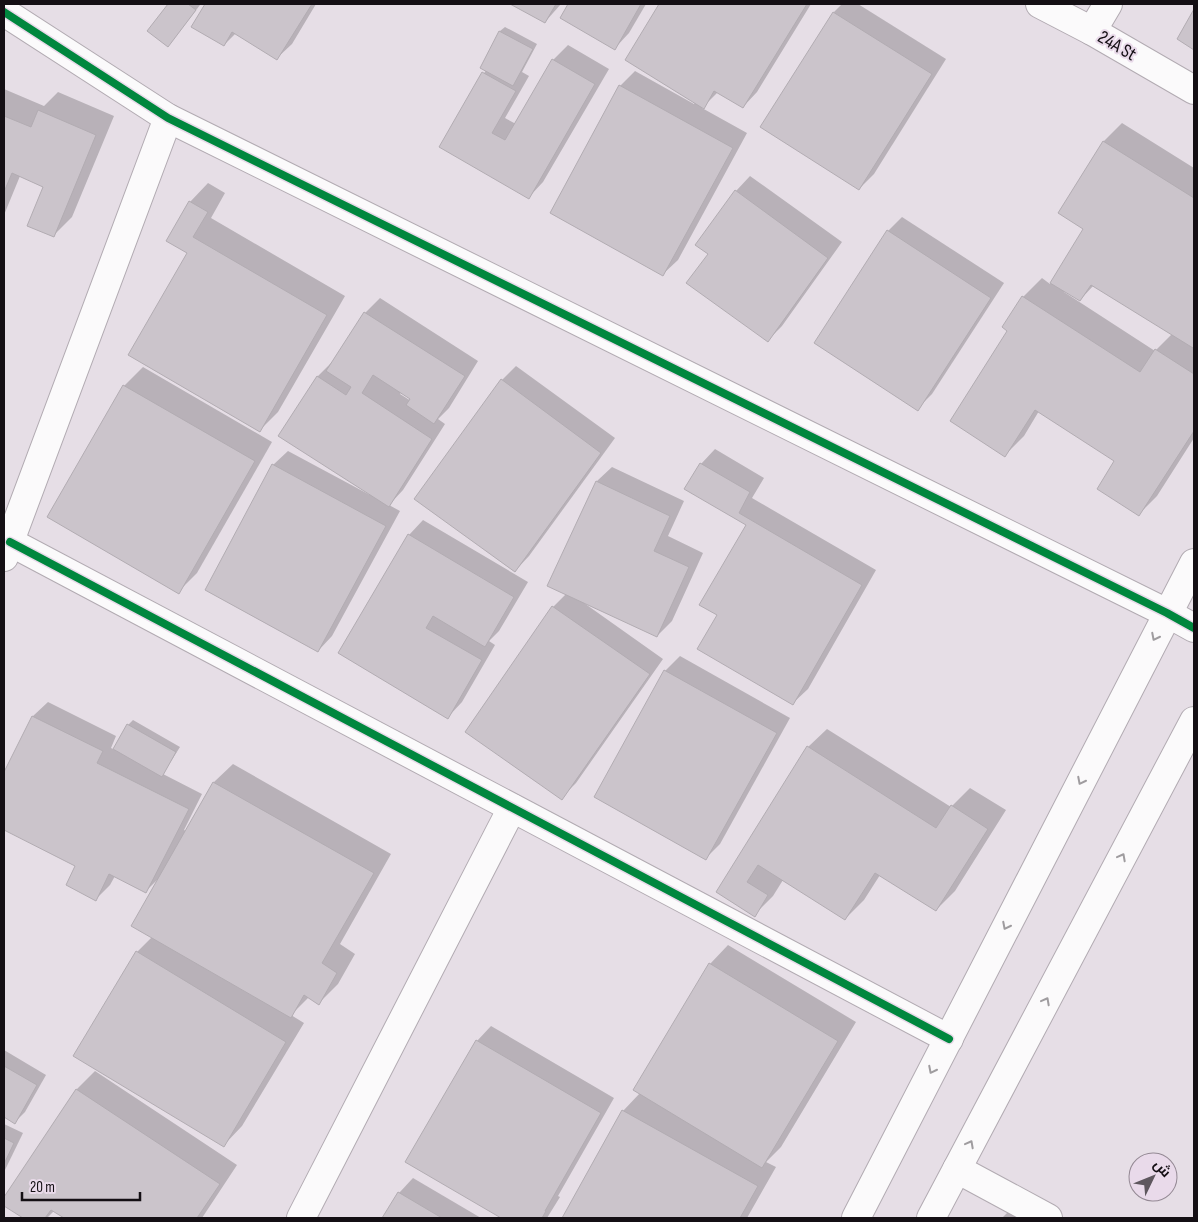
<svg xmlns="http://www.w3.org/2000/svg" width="1198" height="1222" font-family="'Sofia Sans Condensed',Cairo,sans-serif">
<rect width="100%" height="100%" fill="#e6dee6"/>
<g fill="#0003" fill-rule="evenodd">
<polygon points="170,4 200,5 172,41 149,31"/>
<polygon points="207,4 316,4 292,44 277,58 236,33 224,45 193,26"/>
<polygon points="513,4 561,4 545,22"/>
<polygon points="569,4 646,4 629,33 615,48 561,18"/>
<polygon points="661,4 811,4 757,92 743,107 718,92 702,108 747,133 678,260 663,274 551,213 620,86 635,71 694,104 695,102 626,60"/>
<polygon points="842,4 858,4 946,59 874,174 859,189 834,12"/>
<polygon points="505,27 537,44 522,72 529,76 505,118 516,124 553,60 568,45 609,69 543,182 529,197 441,146 486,70 481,67 500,31"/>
<polygon points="4,89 44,106 58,92 114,116 72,217 54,235 45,187 20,176 4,215"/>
<path d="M 1122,123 L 1194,168 L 1194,438 L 1157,496 L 1139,514 L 1116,460 L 1039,411 L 1024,436 L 1005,455 L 1009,330 L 1023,297 L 1042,278 L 1050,284 L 1085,229 L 1060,213 L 1104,141 ZM 1094,285 L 1172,334 L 1155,351 L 1064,292 L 1065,290 L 1080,300 Z"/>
<polygon points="750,176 842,242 782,326 767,341 710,253 697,244 736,191"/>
<polygon points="208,183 225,193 211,218 345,296 278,412 260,430 189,253 190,202"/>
<polygon points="902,217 1004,283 932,394 917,409 888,231"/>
<path d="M 380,298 L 478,361 L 449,408 L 438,419 L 445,424 L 403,490 L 389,505 L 400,511 L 332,636 L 318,651 L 273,465 L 288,451 L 370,495 L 371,493 L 280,435 L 318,376 L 332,362 L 334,363 L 365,313 ZM 401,392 L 412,399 L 411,401 L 400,394 Z"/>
<polygon points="516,366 615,438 529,556 515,571 502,380"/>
<polygon points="143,367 272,442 197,573 178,592 49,517 124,386"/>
<polygon points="715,449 764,478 752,498 876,570 808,689 793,703 719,615 748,524 701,464"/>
<polygon points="612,467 684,501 668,536 703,553 672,621 657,636 584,602 584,603 663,659 576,783 561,798 466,731 553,607 566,594 549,586 597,481"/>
<polygon points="423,520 528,582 499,631 489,641 495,645 462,702 448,717 339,653 409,535"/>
<polygon points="680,656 790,718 720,844 706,858 665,671"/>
<polygon points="48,702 116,736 111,748 115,750 128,725 133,720 180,747 163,774 202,794 184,830 186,831 214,782 233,764 391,854 340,944 355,954 338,984 319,1003 309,997 291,1015 304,1023 242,1126 224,1145 137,952 152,937 157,880 146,891 115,876 110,885 96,899 77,865 4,829 4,775 33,716"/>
<polygon points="827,729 951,807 970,788 1006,810 955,891 936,910 880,875 864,900 845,919 783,880 773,896 754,915 717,892 808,747"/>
<polygon points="728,945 856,1022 781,1147 766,1162 776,1167 747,1218 564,1218 623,1111 640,1093 710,964"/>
<polygon points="491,1026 614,1098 558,1196 560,1197 547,1218 504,1218 407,1162 477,1041"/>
<polygon points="4,1050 46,1075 25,1112 15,1122 4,1116"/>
<polygon points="95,1071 237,1165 202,1218 67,1218 55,1210 47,1218 25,1218 4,1204 4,1199 77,1089"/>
<polygon points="4,1124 23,1133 4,1172"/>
<polygon points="413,1178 481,1218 384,1218 399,1193"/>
<polygon points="1008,1212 1017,1218 1002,1218"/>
</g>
<g fill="#cbc4cb" stroke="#b2acb2">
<polygon points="168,4 188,4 196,10 168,47 147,31"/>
<polygon points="205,4 312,4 277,60 232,32 224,46 191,27"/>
<polygon points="510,4 556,4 545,23"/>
<polygon points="568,4 641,4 615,50 560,18"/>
<polygon points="659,4 807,4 743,108 714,91 704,109 625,60"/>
<polygon points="1194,9 1194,50 1177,39"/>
<polygon points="833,12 932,74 859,190 760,127"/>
<polygon points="499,31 533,49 513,86 480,68"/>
<polygon points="552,59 595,84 529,199 439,147 482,72 516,91 492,133 505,140"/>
<polygon points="619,85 733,148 663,276 550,213"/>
<polygon points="38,110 96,135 54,237 27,226 43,187 12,173 4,192 4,116 31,127"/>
<polygon points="1103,141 1194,198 1194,346 1193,348 1091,285 1080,301 1050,283 1083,229 1058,213"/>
<polygon points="735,190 828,258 768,342 686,283 708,254 695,245"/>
<polygon points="189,201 208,212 193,237 327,315 260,432 128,355 187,253 166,241"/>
<polygon points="887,230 991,298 918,411 814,343"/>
<polygon points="1022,296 1140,372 1155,349 1194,374 1194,431 1139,516 1097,489 1114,461 1035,410 1005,457 950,421 1007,331 1002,327"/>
<polygon points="364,312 465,376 434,424 406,405 410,399 373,375 362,393 432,439 389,507 278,436 317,376 346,395 351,387 326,371"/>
<polygon points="501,379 601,453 515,572 414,499"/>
<polygon points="123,385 255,461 179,594 47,517"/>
<polygon points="700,463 750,492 739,513 862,585 793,705 697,649 717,615 699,605 746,525 684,489"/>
<polygon points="272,464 386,526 318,652 205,590"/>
<polygon points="596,481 670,516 654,551 689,567 657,637 547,586"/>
<polygon points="408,534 514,597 485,647 433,616 426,628 482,660 448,719 338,653"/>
<polygon points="552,606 650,674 562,800 465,732"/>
<polygon points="664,670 777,733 706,860 594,797"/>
<polygon points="32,716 103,751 97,763 189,809 146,893 109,874 96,901 66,885 75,866 4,830 4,772"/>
<polygon points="127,724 176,752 162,777 113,749"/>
<polygon points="807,746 936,828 951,805 988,829 936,911 875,873 845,920 758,865 747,882 768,895 755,917 716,892"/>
<polygon points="213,782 374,873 322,963 337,973 319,1005 304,995 291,1018 131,926"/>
<polygon points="136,951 286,1042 224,1147 73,1056"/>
<polygon points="709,963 838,1041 762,1168 633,1090"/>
<polygon points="476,1040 601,1113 545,1211 546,1211 542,1218 501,1218 405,1162"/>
<polygon points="4,1066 37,1085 15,1124 4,1117"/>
<polygon points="76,1089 220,1184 197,1218 64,1218 51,1210 45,1218 23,1218 4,1206 4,1197"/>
<polygon points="622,1110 758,1186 740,1218 562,1218"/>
<polygon points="4,1138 14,1143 4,1164"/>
<polygon points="398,1192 442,1218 382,1218"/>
</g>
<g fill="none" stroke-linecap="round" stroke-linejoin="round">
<g stroke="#b2abb2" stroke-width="30">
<g id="street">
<polyline points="1040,4 1092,31 1194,90"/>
<polyline points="4,12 168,118 1167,613 1194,628"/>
<polyline points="1092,31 1108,4"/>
<polyline points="10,542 949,1039"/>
<polyline points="4,557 168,118"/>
<polyline points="957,1169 1048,1218"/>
<polyline points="301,1218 512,808"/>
<polyline points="856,1218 1194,563"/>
<polyline points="931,1218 1194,721"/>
</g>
</g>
<use href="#street" stroke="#fbfafb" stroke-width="28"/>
<g stroke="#e9daea" stroke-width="11">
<g id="cycleway">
<polyline points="4,12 168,118 1167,613 1194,628"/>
<polyline points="10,542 949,1039"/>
</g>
</g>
<use href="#cycleway" stroke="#00873e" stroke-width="8"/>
</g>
<defs><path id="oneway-chevron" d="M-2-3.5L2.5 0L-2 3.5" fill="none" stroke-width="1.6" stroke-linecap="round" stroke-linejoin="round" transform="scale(1.25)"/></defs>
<g stroke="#9f9c9f">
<use href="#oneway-chevron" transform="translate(1155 637) rotate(117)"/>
<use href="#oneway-chevron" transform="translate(1081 781) rotate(117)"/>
<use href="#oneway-chevron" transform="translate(1122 857) rotate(-62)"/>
<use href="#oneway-chevron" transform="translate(1006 926) rotate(117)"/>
<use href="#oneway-chevron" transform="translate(1046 1001) rotate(-62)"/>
<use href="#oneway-chevron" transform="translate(932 1070) rotate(117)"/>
<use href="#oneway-chevron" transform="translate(970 1144) rotate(-62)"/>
</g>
<g text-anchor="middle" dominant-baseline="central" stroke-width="4" stroke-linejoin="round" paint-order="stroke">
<g font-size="19" fill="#140f14" stroke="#e9daea">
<text transform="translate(1117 46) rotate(30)">24A St</text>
</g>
</g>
<rect width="1198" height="1222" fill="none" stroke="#140f14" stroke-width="10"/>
<g transform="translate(1153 1177) rotate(47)"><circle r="24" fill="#e9daea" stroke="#948994"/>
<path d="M0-4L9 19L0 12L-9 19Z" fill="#5e575e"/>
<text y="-8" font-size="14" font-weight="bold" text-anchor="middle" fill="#140f14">ش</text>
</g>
<path d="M22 1192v8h118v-8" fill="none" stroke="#140f14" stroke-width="2.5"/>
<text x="30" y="1192" font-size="15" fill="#140f14" stroke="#e9daea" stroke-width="4" paint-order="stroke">20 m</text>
</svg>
